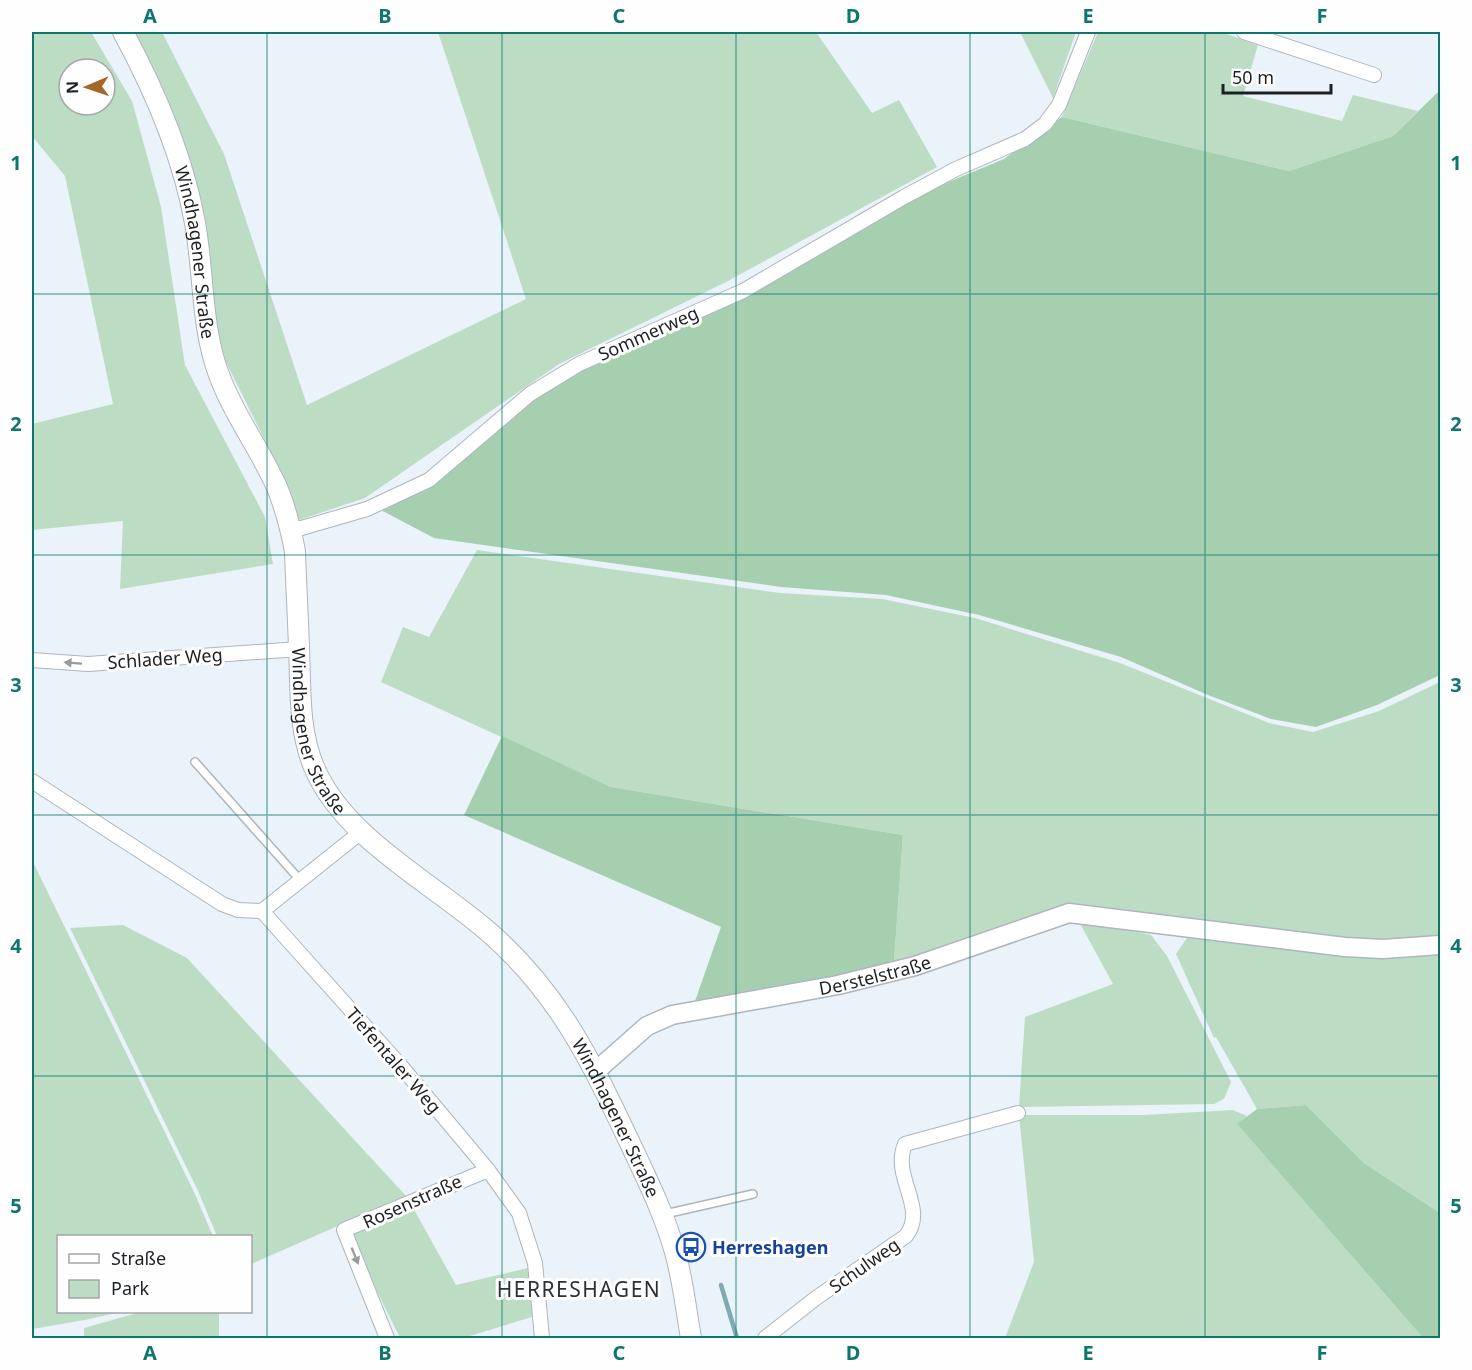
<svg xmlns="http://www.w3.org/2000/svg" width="1472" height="1370" font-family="'Noto Sans',sans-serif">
<rect width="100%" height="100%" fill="#eaf2fa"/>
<g fill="#bcddc4" fill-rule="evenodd">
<path d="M 32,32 L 91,32 L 132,101 L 161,207 L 185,365 L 265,517 L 273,564 L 120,589 L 123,521 L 32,530 L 32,424 L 113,404 L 65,176 L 32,136 ZM 69,69 L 105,69 L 105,105 L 69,105 Z"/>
<polygon points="131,32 162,32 224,154 307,405 526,299 438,32 816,32 872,113 899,100 937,167 726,282 559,364 365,498 299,520 279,469 226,362 215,322 202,213 158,78"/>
<polygon points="1020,32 1076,32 1053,98"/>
<polygon points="1098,32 1221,32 1258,45 1243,96 1342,121 1353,95 1418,111 1393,136 1289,171 1062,117"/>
<polygon points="477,550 780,593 882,599 975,618 1120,663 1269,723 1313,732 1379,711 1440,682 1440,938 1346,940 1068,906 894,962 903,835 611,787 381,682 403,627 429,637"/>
<polygon points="32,860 194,1192 213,1236 58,1236 58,1312 120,1312 85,1320 32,1329"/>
<polygon points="1077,918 1151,935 1167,956 1231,1082 1224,1099 1214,1104 1019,1107 1025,1017 1113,984"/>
<polygon points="123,925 187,958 406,1196 251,1264 250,1236 217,1236 198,1191 70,928"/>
<path d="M 1225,937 C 1293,947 1372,966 1440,954 L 1440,1213 L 1364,1163 L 1306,1105 L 1257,1109 L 1216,1037 L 1214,1038 L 1176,954 L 1187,938 Z"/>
<polygon points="1233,1110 1247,1116 1238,1125 1423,1338 1005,1338 1034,1262 1019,1115 1144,1115"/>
<polygon points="412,1206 456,1285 528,1268 535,1316 463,1338 400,1338 365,1267 353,1234"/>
<polygon points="141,1312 219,1312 219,1338 84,1338 84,1328"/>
</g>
<g fill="#a6cfb0">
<polygon points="1440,90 1440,675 1377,705 1316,727 1271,719 1208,695 1121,657 979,615 886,595 781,587 434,538 377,508 554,383 905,200 1004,159 1062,117 1289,171 1393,136"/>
<path d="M 502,736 L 611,787 L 903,835 L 894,962 C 828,980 763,994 695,1001 L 721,927 L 464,815 Z"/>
<polygon points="1306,1105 1364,1163 1440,1213 1440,1338 1423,1338 1237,1124 1257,1109"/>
</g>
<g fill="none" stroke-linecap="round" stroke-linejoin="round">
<polyline stroke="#7faaaf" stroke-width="4.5" points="721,1285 737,1338"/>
<g stroke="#aeb5bd" stroke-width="10">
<g id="service">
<polyline points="195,762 300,880"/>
<polyline points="665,1214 753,1194"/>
</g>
</g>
<g stroke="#aeb5bd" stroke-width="16">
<g id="minor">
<polyline points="1244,32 1374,75"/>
<polyline points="291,531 367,509 429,480 530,394 579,364 743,291 904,197 956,169 1025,139 1045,124 1059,105 1088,32"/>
<polyline points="32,660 88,664 299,649"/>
<polyline points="32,781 222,904 238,910 262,911"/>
<polyline points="361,832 262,911 400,1065 488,1170 519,1213 535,1263 542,1338"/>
<polyline points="387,1338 344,1230 488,1170"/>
<path d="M 765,1338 L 816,1298 L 906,1236 C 928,1207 891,1178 905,1144 L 1018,1113"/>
</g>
</g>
<g stroke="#aeb5bd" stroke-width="21">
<g id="tertiary">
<path id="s1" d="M 596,1071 L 647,1026 L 672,1015 L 838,985 L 915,966 L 1069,913 L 1345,947 L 1383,949 L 1440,945"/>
</g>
</g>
<g stroke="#aeb5bd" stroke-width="22">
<g id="secondary">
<path id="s2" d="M 123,32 C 155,91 183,156 195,223 C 204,272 201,325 218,372 C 231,409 255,442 272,477 C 284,500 290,526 295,551 C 296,584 298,616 299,648 C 301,688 298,729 314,767 C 344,839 435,884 491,934 C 559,994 591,1061 629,1141 C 646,1177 664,1213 675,1252 C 683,1280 686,1310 691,1338"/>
</g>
</g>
<use href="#service" stroke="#fff" stroke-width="7"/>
<use href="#minor" stroke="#fff" stroke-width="14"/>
<use href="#tertiary" stroke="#fff" stroke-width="18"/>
<use href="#secondary" stroke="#fff" stroke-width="20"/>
</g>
<defs><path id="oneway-solid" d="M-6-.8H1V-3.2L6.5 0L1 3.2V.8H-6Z" transform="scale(1.5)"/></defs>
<g fill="#9a9b9c">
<use href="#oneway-solid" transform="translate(73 663) rotate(-176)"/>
<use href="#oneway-solid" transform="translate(355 1256) rotate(68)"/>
</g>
<path fill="none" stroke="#0f766e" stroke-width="1.5" stroke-opacity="0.55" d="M 267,32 L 267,1338M 502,32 L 502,1338M 736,32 L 736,1338M 970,32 L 970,1338M 1205,32 L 1205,1338M 32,294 L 1440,294M 32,555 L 1440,555M 32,815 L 1440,815M 32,1076 L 1440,1076"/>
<defs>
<g id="bus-ring" transform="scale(1.5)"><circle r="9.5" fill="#fefefe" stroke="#1a4fb4" stroke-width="1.5"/><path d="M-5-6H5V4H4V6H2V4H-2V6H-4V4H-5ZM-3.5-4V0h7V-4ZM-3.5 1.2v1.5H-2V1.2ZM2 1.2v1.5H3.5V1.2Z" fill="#1a4fb4"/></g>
</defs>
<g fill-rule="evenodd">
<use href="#bus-ring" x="691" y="1247"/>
</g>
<g text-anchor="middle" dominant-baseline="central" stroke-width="6" stroke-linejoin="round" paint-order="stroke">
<g font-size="18" fill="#1e2124" stroke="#fefefe">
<text stroke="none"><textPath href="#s2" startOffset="234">Windhagener Straße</textPath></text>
<text transform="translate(648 333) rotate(-24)">Sommerweg</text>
<text transform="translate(165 658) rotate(-4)">Schlader Weg</text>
<text stroke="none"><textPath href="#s2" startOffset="736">Windhagener Straße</textPath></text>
<text stroke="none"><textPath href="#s1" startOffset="302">Derstelstraße</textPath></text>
<text transform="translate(394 1060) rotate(49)">Tiefentaler Weg</text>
<text stroke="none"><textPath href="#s2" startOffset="1240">Windhagener Straße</textPath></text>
<text transform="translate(412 1201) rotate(-24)">Rosenstraße</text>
<text transform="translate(864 1265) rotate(-35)">Schulweg</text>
</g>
<g font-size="18" font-weight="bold" fill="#164399" stroke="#fefefe" text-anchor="start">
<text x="712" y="1247">Herreshagen</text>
</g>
<g font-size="21" letter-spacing="1.5" fill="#2b3137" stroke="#fefefe">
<text x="579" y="1289">HERRESHAGEN</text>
</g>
</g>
<rect width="1472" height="1370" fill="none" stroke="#fefefe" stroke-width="66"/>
<rect x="57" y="1235" width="195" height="78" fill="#fefefe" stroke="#a4a6a7" stroke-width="1.5"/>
<rect x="69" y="1254" width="30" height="9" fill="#ffffff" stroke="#a4a6a7" stroke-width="1.5"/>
<text x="111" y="1265" font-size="18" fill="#1e2124">Straße</text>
<rect x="69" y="1280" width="30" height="18" fill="#bcddc4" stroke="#a4a6a7" stroke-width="1.5"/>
<text x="111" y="1295" font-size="18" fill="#1e2124">Park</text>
<g transform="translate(87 87) rotate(268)"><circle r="28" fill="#fefefe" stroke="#a4a6a7" stroke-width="1.5"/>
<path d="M0-4.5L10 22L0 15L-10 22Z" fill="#a4672b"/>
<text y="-9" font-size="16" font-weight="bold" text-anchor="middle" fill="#1e2124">N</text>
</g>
<path d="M1223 84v9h108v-9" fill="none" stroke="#1e2124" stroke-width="3"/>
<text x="1232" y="84" font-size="18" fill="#1e2124" stroke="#fefefe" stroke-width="4.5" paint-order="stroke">50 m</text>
<rect x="33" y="33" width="1406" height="1304" fill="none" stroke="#0f766e" stroke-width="2"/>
<g font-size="20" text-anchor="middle" font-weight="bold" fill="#0f766e">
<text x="150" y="23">A</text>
<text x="385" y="23">B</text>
<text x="619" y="23">C</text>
<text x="853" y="23">D</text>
<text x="1088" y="23">E</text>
<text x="1322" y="23">F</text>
<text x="16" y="170">1</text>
<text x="1456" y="170">1</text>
<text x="16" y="431">2</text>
<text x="1456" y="431">2</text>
<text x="16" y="692">3</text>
<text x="1456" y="692">3</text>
<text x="16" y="953">4</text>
<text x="1456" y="953">4</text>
<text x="16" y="1213">5</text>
<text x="1456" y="1213">5</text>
<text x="150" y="1360">A</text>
<text x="385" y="1360">B</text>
<text x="619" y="1360">C</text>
<text x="853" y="1360">D</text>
<text x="1088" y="1360">E</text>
<text x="1322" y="1360">F</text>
</g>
</svg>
